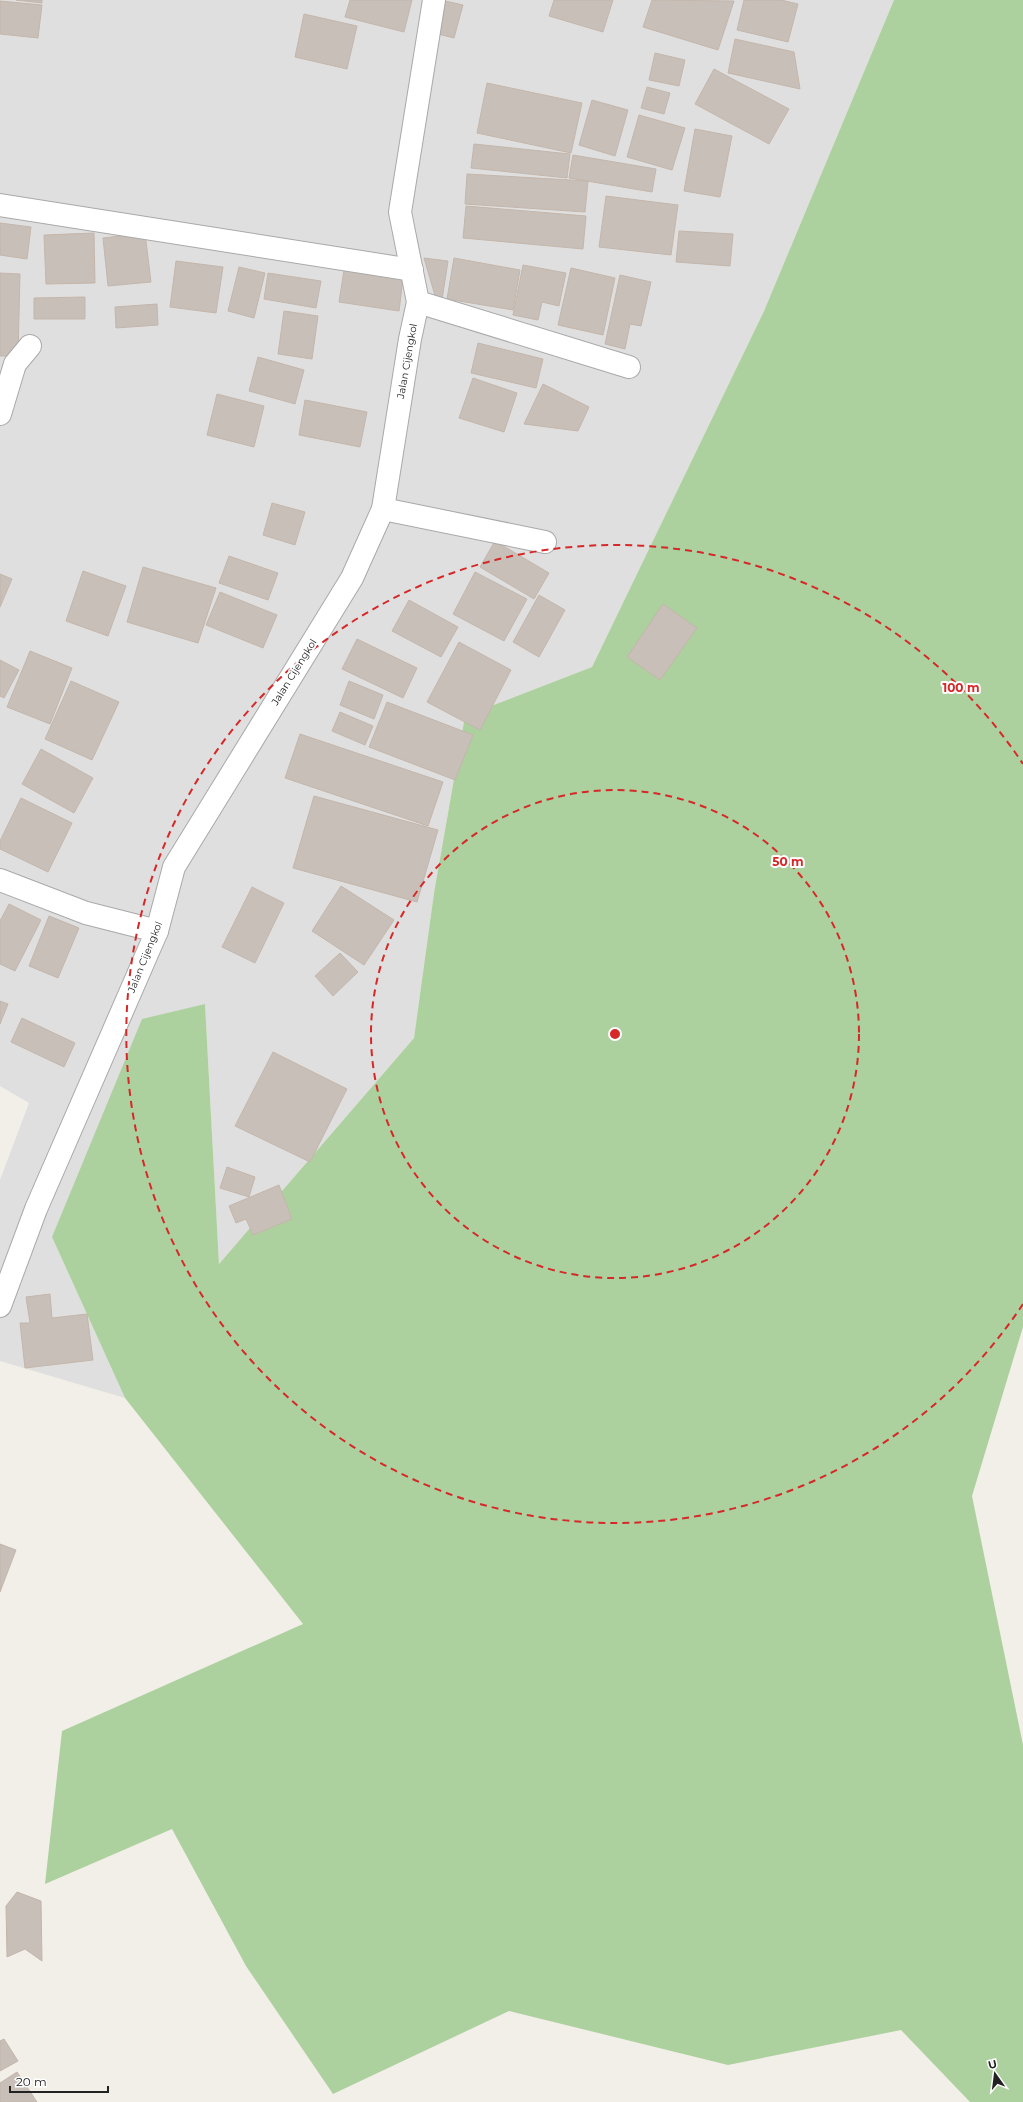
<svg xmlns="http://www.w3.org/2000/svg" width="1023" height="2102" font-family="Montserrat,sans-serif">
<rect width="100%" height="100%" fill="#f2efe9"/>
<polygon fill="#e0dfdf" points="0,0 894,0 764,311 592,667 465,716 434,893 414,1038 219,1264 205,1004 52,1237 125,1398 0,1361 0,1180 29,1103 0,1086"/>
<polygon fill="#add19e" points="894,0 1023,0 1023,1327 972,1496 1023,1745 1023,2102 970,2102 901,2030 728,2065 509,2011 333,2094 246,1966 172,1829 45,1884 62,1731 303,1624 125,1398 52,1237 142,1019 205,1004 219,1264 414,1038 434,893 465,716 592,667 764,311"/>
<g fill="#c7bfb8" stroke="#c4b6ab">
<polygon points="16,0 42,0 42,3"/>
<polygon points="350,0 412,0 404,32 345,17"/>
<polygon points="441,0 463,5 454,38 430,32"/>
<polygon points="554,0 613,0 603,32 549,16"/>
<polygon points="652,0 734,1 718,50 643,27"/>
<polygon points="744,0 781,0 798,4 788,42 737,30"/>
<polygon points="0,1 42,5 38,38 0,34"/>
<polygon points="304,14 357,26 347,69 295,57"/>
<polygon points="735,39 794,52 800,89 728,73"/>
<polygon points="655,53 685,60 679,86 649,80"/>
<polygon points="714,69 789,109 769,144 695,104"/>
<polygon points="487,83 582,103 571,153 477,133"/>
<polygon points="647,87 670,93 664,114 641,108"/>
<polygon points="592,100 628,110 615,156 579,145"/>
<polygon points="639,115 685,128 672,170 627,157"/>
<polygon points="695,129 732,136 720,197 684,191"/>
<polygon points="474,144 570,154 567,178 471,168"/>
<polygon points="573,155 656,169 652,192 569,178"/>
<polygon points="467,174 588,181 585,212 465,204"/>
<polygon points="606,196 678,205 671,255 599,247"/>
<polygon points="466,206 586,216 583,249 463,238"/>
<polygon points="0,223 31,227 27,259 0,255"/>
<polygon points="679,231 733,234 730,266 676,262"/>
<polygon points="94,233 95,283 46,284 44,235"/>
<polygon points="145,233 151,282 108,286 103,238"/>
<polygon points="424,258 448,261 442,300 436,299"/>
<polygon points="454,258 520,270 513,310 447,299"/>
<polygon points="176,261 223,267 216,313 170,307"/>
<polygon points="523,265 566,273 559,306 542,302 538,320 513,315"/>
<polygon points="239,267 265,273 254,318 228,311"/>
<polygon points="571,268 615,278 603,335 558,325"/>
<polygon points="344,270 403,279 399,311 339,302"/>
<polygon points="0,273 20,274 18,356 0,356"/>
<polygon points="268,273 321,281 316,308 264,299"/>
<polygon points="620,275 651,282 641,326 630,324 625,349 605,344"/>
<polygon points="85,297 85,319 34,319 34,298"/>
<polygon points="157,304 158,325 116,328 115,307"/>
<polygon points="284,311 318,316 312,359 278,354"/>
<polygon points="478,343 543,359 536,388 471,373"/>
<polygon points="258,357 304,370 295,404 249,391"/>
<polygon points="473,378 517,393 504,432 459,418"/>
<polygon points="543,384 589,407 578,431 524,424"/>
<polygon points="217,394 264,406 254,447 207,435"/>
<polygon points="305,400 367,412 360,447 299,435"/>
<polygon points="272,503 305,512 295,545 263,535"/>
<polygon points="495,541 549,573 534,599 480,567"/>
<polygon points="229,556 278,573 268,600 219,583"/>
<polygon points="143,567 216,588 198,643 127,622"/>
<polygon points="83,571 126,586 108,636 66,621"/>
<polygon points="475,572 527,599 504,641 453,614"/>
<polygon points="0,574 12,579 0,607"/>
<polygon points="220,592 277,615 263,648 206,625"/>
<polygon points="539,595 565,610 539,657 513,642"/>
<polygon points="409,600 458,627 441,657 392,631"/>
<polygon points="663,604 697,628 660,680 627,657"/>
<polygon points="357,639 417,668 403,698 342,669"/>
<polygon points="459,642 511,670 480,730 427,702"/>
<polygon points="30,651 72,668 50,724 7,707"/>
<polygon points="0,660 19,670 4,698 0,696"/>
<polygon points="71,681 119,702 92,760 45,739"/>
<polygon points="349,681 383,695 374,719 340,705"/>
<polygon points="387,702 473,735 455,780 369,747"/>
<polygon points="340,712 373,726 365,745 332,731"/>
<polygon points="300,734 443,782 428,826 285,778"/>
<polygon points="41,749 93,778 74,813 22,784"/>
<polygon points="314,796 438,830 417,902 293,868"/>
<polygon points="21,798 72,823 48,872 0,849 0,841"/>
<polygon points="341,886 394,920 364,965 312,931"/>
<polygon points="252,887 284,903 255,963 222,947"/>
<polygon points="9,904 41,920 15,971 0,964 0,921"/>
<polygon points="49,916 79,928 58,978 29,966"/>
<polygon points="340,953 358,972 333,996 315,976"/>
<polygon points="0,1001 8,1004 0,1024"/>
<polygon points="22,1018 75,1043 64,1067 11,1042"/>
<polygon points="273,1052 347,1089 310,1162 235,1126"/>
<polygon points="227,1167 255,1177 249,1197 220,1188"/>
<polygon points="279,1185 292,1219 253,1235 246,1219 236,1223 229,1206"/>
<polygon points="50,1294 52,1318 87,1314 93,1360 25,1368 20,1323 30,1323 26,1297"/>
<polygon points="0,1544 16,1550 0,1592"/>
<polygon points="17,1892 41,1901 42,1961 25,1949 7,1957 6,1906"/>
<polygon points="4,2039 18,2061 0,2071 0,2041"/>
<polygon points="17,2072 37,2102 0,2102 0,2083"/>
</g>
<g fill="none" stroke-linecap="round" stroke-linejoin="round">
<g stroke="#a9a9a9" stroke-width="24">
<g id="street">
<polyline points="0,205 412,270"/>
<polyline points="418,302 629,367"/>
<polyline points="0,414 15,364 30,346"/>
<polyline points="383,509 545,542"/>
<polyline points="0,880 86,913 157,931"/>
<polyline points="0,1306 36,1209 157,931 174,867 352,578 383,509 410,339 418,302 400,212 434,0"/>
</g>
</g>
<use href="#street" stroke="#fff" stroke-width="22"/>
</g>
<g fill="none" stroke="#d62828" stroke-width="2" stroke-dasharray="7 5">
<circle cx="615" cy="1034" r="244"/>
<path d="M1023 1304A489 489 0 1 1 1023 764"/>
</g>
<g text-anchor="middle" dominant-baseline="central" stroke-width="4" stroke-linejoin="round" paint-order="stroke">
<g font-size="10" fill="#222" stroke="#fff">
<text transform="translate(407 361) rotate(-80)">Jalan Cijengkol</text>
<text transform="translate(294 672) rotate(-58)">Jalan Cijengkol</text>
<text transform="translate(145 957) rotate(-68)">Jalan Cijengkol</text>
</g>
</g>
<circle cx="615" cy="1034" r="6" fill="#d62828" stroke="#fff" stroke-width="2"/>
<g font-size="12" text-anchor="middle" font-weight="bold" fill="#d62828" stroke="#fff" stroke-width="4" stroke-linejoin="round" paint-order="stroke">
<text x="961" y="692">100 m</text>
<text x="788" y="866">50 m</text>
</g>
<g transform="translate(995 2074) rotate(346)" stroke="#ffffff" stroke-width="3" paint-order="stroke">
<path d="M0-3L7 15L0 10L-7 15Z" fill="#222222"/>
<text y="-6" font-size="11" font-weight="bold" text-anchor="middle" fill="#222222">U</text>
</g>
<path d="M10 2086v6h98v-6" fill="none" stroke="#222222" stroke-width="2"/>
<text x="16" y="2086" font-size="12" fill="#222222" stroke="#ffffff" stroke-width="3" paint-order="stroke">20 m</text>
</svg>
